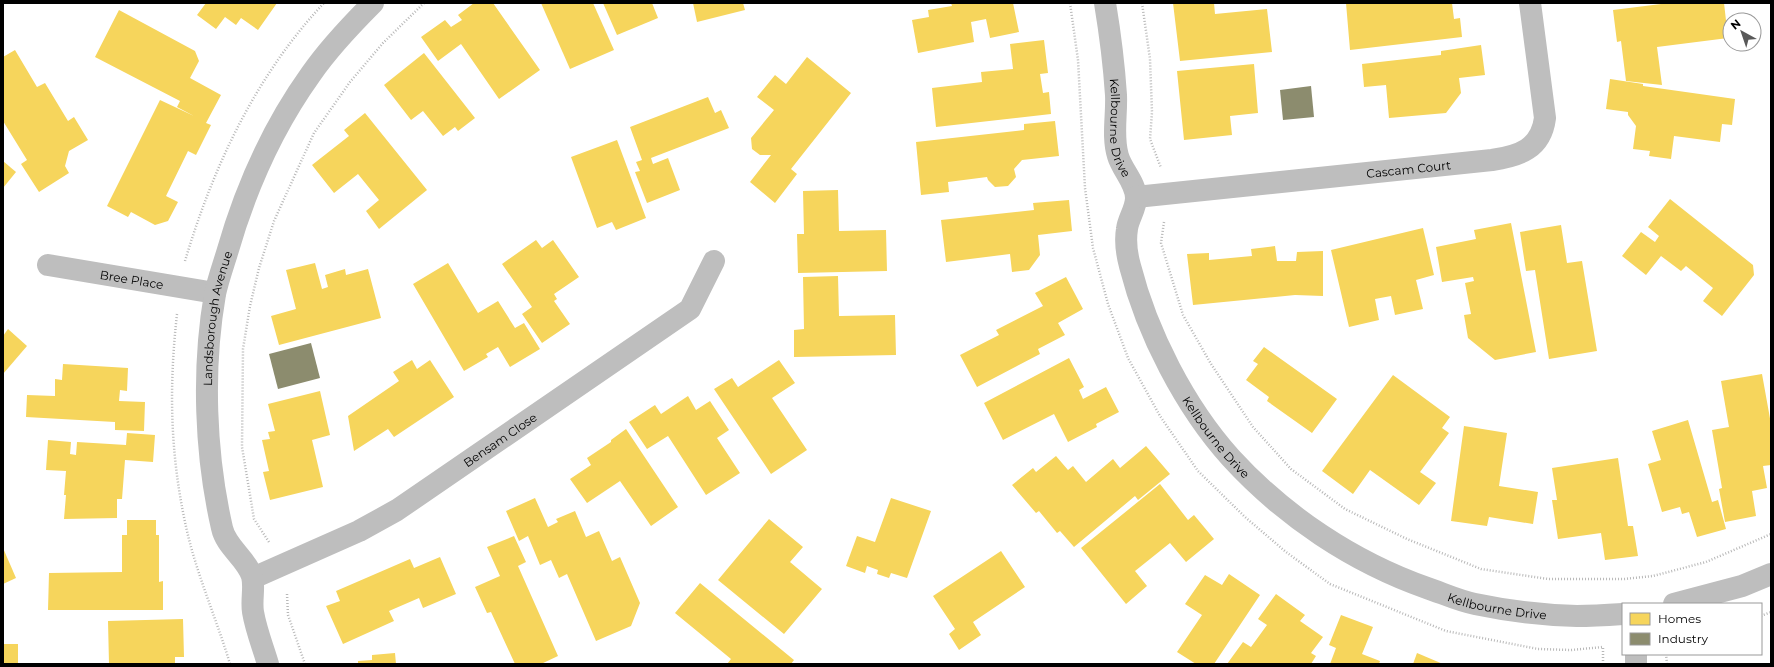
<svg xmlns="http://www.w3.org/2000/svg" width="1774" height="667" font-family="Montserrat,sans-serif">
<rect width="100%" height="100%" fill="#fff"/>
<g fill="#f6d55c">
<polygon points="206,3 277,3 258,30 241,18 236,25 225,17 216,29 197,15"/>
<polygon points="474,3 493,3 540,70 499,99 461,44 438,61 421,37 445,20 451,27 462,20 458,15"/>
<polygon points="541,3 593,3 614,50 570,69"/>
<polygon points="603,3 652,3 658,18 617,35"/>
<polygon points="693,3 743,3 745,10 697,22"/>
<polygon points="951,3 1013,3 1019,32 990,38 986,19 971,22 974,42 918,53 912,20 929,17 928,10 952,6"/>
<polygon points="1173,3 1214,3 1215,14 1267,9 1272,52 1180,61"/>
<polygon points="1346,3 1452,3 1454,19 1460,18 1462,37 1350,50"/>
<polygon points="1669,3 1724,3 1728,38 1657,47 1662,85 1626,81 1621,41 1617,42 1613,10"/>
<polygon points="119,10 195,51 199,61 190,78 221,95 206,123 211,125 196,155 188,151 166,196 178,202 168,221 155,225 131,212 128,217 107,206 160,100 194,116 177,107 180,101 95,57"/>
<polygon points="1044,40 1048,73 1040,74 1043,93 1049,92 1051,114 936,127 932,88 982,82 981,72 1013,69 1010,44"/>
<polygon points="1481,45 1485,75 1459,78 1461,93 1446,113 1389,118 1386,85 1364,87 1362,64 1441,55 1441,51"/>
<polygon points="15,50 37,87 45,83 68,121 74,117 88,140 69,151 65,166 69,173 39,192 21,164 27,160 3,121 3,57"/>
<polygon points="424,53 475,118 458,131 455,127 443,136 423,111 411,120 384,85"/>
<polygon points="807,57 851,93 791,169 797,174 775,203 750,182 771,155 760,155 752,149 751,138 774,110 757,97 775,75 786,84"/>
<polygon points="1254,64 1258,113 1230,116 1232,135 1184,140 1177,71"/>
<polygon points="1610,79 1643,84 1643,86 1735,99 1732,125 1722,124 1720,142 1674,136 1671,159 1649,156 1650,151 1633,149 1636,126 1628,115 1628,112 1606,109"/>
<polygon points="708,97 715,113 721,110 729,128 651,158 653,164 668,158 680,190 647,203 635,172 640,171 636,162 642,160 630,127"/>
<polygon points="365,113 427,190 379,229 366,211 379,200 358,174 334,193 312,165 349,136 344,130"/>
<polygon points="1055,121 1059,156 1022,160 1014,169 1016,177 1008,186 995,187 988,180 987,177 948,182 949,192 921,195 916,142 1024,130 1024,124"/>
<polygon points="617,140 646,218 616,230 612,222 597,228 571,157"/>
<polygon points="3,161 16,172 3,188"/>
<polygon points="838,190 839,231 886,230 887,271 798,273 797,234 804,234 803,191"/>
<polygon points="1670,199 1753,265 1754,275 1722,316 1703,301 1713,288 1686,266 1681,271 1661,256 1646,275 1622,256 1641,232 1655,242 1659,236 1648,227"/>
<polygon points="1069,200 1072,231 1038,235 1040,255 1029,270 1012,272 1010,254 946,262 941,220 1034,210 1033,203"/>
<polygon points="1511,223 1536,352 1495,360 1468,338 1464,315 1471,314 1465,283 1474,281 1473,277 1442,282 1436,247 1476,239 1474,230"/>
<polygon points="1561,225 1567,263 1582,261 1597,351 1549,359 1535,270 1526,271 1520,232"/>
<polygon points="1423,228 1434,275 1416,280 1423,309 1395,315 1391,296 1375,299 1379,320 1349,327 1331,250"/>
<polygon points="536,240 542,248 553,240 579,277 554,294 557,299 554,301 570,324 542,343 522,314 532,307 502,264"/>
<polygon points="1275,246 1277,261 1296,261 1297,252 1323,251 1323,296 1295,295 1193,305 1187,254 1209,253 1209,260 1252,256 1251,249"/>
<polygon points="315,263 322,289 328,287 325,275 345,269 346,275 368,269 381,318 279,345 271,316 296,309 286,270"/>
<polygon points="448,263 478,313 498,301 515,328 524,323 540,349 510,367 498,347 486,354 488,357 464,371 413,284"/>
<polygon points="838,276 839,316 895,315 896,355 794,357 794,330 804,329 803,277"/>
<polygon points="1066,277 1083,309 1058,323 1065,335 1038,349 1040,354 977,387 960,355 999,335 996,330 1043,306 1035,293"/>
<polygon points="8,329 27,346 3,374 3,336"/>
<polygon points="1264,347 1337,399 1312,433 1267,401 1269,397 1246,380 1258,364 1253,361"/>
<polygon points="1069,358 1084,387 1079,390 1083,399 1106,387 1119,412 1096,424 1097,427 1068,442 1054,414 1003,440 984,403"/>
<polygon points="412,360 417,369 430,360 454,397 394,437 388,429 354,451 348,416 399,381 393,372"/>
<polygon points="779,360 795,383 772,398 807,450 771,474 714,389 732,378 738,387"/>
<polygon points="63,364 128,368 127,391 120,390 119,401 145,402 144,431 115,430 115,422 26,417 27,395 55,396 55,379 62,380"/>
<polygon points="1762,374 1771,424 1771,465 1763,466 1767,488 1752,491 1756,516 1725,522 1719,489 1722,488 1712,430 1729,427 1721,381"/>
<polygon points="1393,375 1450,417 1442,428 1449,433 1420,472 1436,483 1419,505 1370,470 1353,494 1322,471"/>
<polygon points="320,391 330,435 312,440 323,487 270,500 263,472 269,471 262,440 270,439 268,432 275,431 268,404"/>
<polygon points="688,396 696,410 710,401 729,430 717,438 740,473 706,495 668,436 647,449 629,422 655,405 661,414"/>
<polygon points="1688,420 1712,502 1718,500 1726,529 1697,537 1689,512 1682,514 1680,507 1662,512 1648,464 1661,460 1652,431"/>
<polygon points="1464,426 1507,433 1499,486 1538,492 1533,524 1489,517 1487,526 1451,521"/>
<polygon points="626,429 678,507 651,526 620,481 587,503 570,479 591,465 587,458 611,442 611,440"/>
<polygon points="127,433 155,435 153,462 125,460 122,499 117,499 117,518 64,519 66,495 64,495 66,471 46,470 48,440 71,442 70,454 76,455 77,442 126,445"/>
<polygon points="1146,446 1170,474 1138,500 1135,496 1074,547 1060,531 1057,533 1039,511 1036,513 1012,485 1033,468 1036,472 1056,456 1068,470 1073,466 1086,482 1113,459 1120,468"/>
<polygon points="1618,458 1628,526 1633,526 1638,556 1605,560 1601,533 1558,539 1552,500 1557,500 1552,468"/>
<polygon points="1160,484 1188,520 1194,515 1214,539 1186,562 1170,543 1135,571 1147,586 1126,604 1081,548"/>
<polygon points="535,498 548,527 558,522 556,519 575,511 586,537 599,531 612,561 620,557 640,603 631,626 596,641 567,574 559,578 551,560 540,565 528,536 519,541 506,511"/>
<polygon points="891,498 931,511 907,578 891,573 889,578 877,574 878,570 867,566 865,573 846,566 857,536 875,542"/>
<polygon points="769,519 803,547 790,562 822,589 784,634 718,580"/>
<polygon points="127,520 156,520 156,535 159,535 159,582 163,581 163,610 48,610 49,573 122,572 122,535 127,535"/>
<polygon points="514,536 526,562 518,566 558,656 541,664 515,664 491,612 487,613 475,587 500,576 487,547"/>
<polygon points="3,548 16,578 3,584"/>
<polygon points="1001,551 1025,587 973,622 981,635 959,650 949,634 955,629 933,596"/>
<polygon points="440,557 456,594 423,608 419,598 389,611 394,621 343,644 326,606 340,601 336,591 410,559 414,568"/>
<polygon points="1229,574 1260,595 1214,664 1196,664 1177,652 1202,615 1185,604 1205,575 1222,585"/>
<polygon points="700,583 794,660 791,664 727,664 731,659 675,613"/>
<polygon points="1276,594 1305,615 1300,621 1323,637 1311,653 1316,656 1311,664 1227,664 1243,642 1251,647 1267,625 1258,619"/>
<polygon points="1341,615 1373,627 1362,654 1380,661 1379,664 1330,664 1336,648 1329,645"/>
<polygon points="183,619 184,657 175,657 175,664 109,664 108,621"/>
<rect x="3" y="644" width="15" height="20"/>
<polygon points="395,653 396,664 358,664 358,661 372,660 372,655"/>
<polygon points="1417,653 1443,664 1413,664"/>
</g>
<g fill="#8c8c6e">
<polygon points="1311,86 1314,117 1283,120 1280,90"/>
<polygon points="311,343 320,378 278,389 269,354"/>
</g>
<g fill="none" stroke-linecap="round" stroke-linejoin="round">
<g stroke="#b8b8b8" stroke-width="2.5" stroke-dasharray="1 2" stroke-linecap="butt">
<polyline points="1070,3 1078,60 1085,188 1093,248 1108,304 1128,358 1160,416 1198,471 1245,517 1286,552 1330,584 1446,631 1538,649 1571,650 1603,647 1603,664"/>
<polyline points="1142,3 1150,59 1152,112 1150,139 1161,168"/>
<polyline points="1164,222 1161,243 1183,315 1211,364 1253,427 1291,469 1345,509 1407,539 1481,569 1548,579 1624,579 1653,576 1706,562 1771,534"/>
<path d="M 185,261 C 213,167 256,75 324,3"/>
<path d="M 177,314 C 169,386 170,451 185,522 C 195,571 216,617 230,664"/>
<polyline points="269,542 254,519 242,447 243,349 250,306 259,268 274,221 314,133 350,82 383,43 424,3"/>
<polyline points="287,594 288,615 305,664"/>
<polyline points="1761,616 1771,612"/>
<polyline points="1666,654 1667,664"/>
</g>
<g stroke="#bebebe" stroke-width="22">
<path id="s1" d="M 1105,3 C 1110,33 1114,65 1116,95 C 1117,115 1112,137 1118,156 C 1122,170 1136,183 1136,198 C 1136,209 1128,219 1127,229 C 1125,241 1127,255 1130,266 C 1147,333 1185,407 1231,458 C 1284,516 1353,562 1427,588 C 1442,593 1459,601 1475,604 C 1508,611 1543,615 1577,616 C 1592,616 1608,615 1623,614"/>
<path id="s2" d="M 1136,197 L 1492,160 C 1519,156 1541,149 1545,118 L 1530,3"/>
<path id="s3" d="M 48,265 L 215,293"/>
<path id="s4" d="M 253,578 L 359,531 L 397,510 L 690,309 L 714,261"/>
<polyline points="1674,604 1742,586 1771,574"/>
<polyline points="1636,654 1636,664"/>
<path id="s5" d="M 268,664 C 263,647 256,630 253,612 C 251,600 255,587 252,576 C 246,558 226,547 222,528 C 205,454 202,369 215,294 C 218,280 223,266 227,253 C 245,190 273,127 311,74 C 329,48 351,25 373,3"/>
</g>
</g>
<g text-anchor="middle" dominant-baseline="central" stroke-width="4" stroke-linejoin="round" paint-order="stroke">
<g font-size="12" fill="#000" stroke="#fff">
<text stroke="none"><textPath href="#s1" startOffset="126">Kellbourne Drive</textPath></text>
<text stroke="none"><textPath href="#s2" startOffset="274">Cascam Court</textPath></text>
<text stroke="none"><textPath href="#s3" startOffset="85">Bree Place</textPath></text>
<text stroke="none"><textPath href="#s5" startOffset="359">Landsborough Avenue</textPath></text>
<text stroke="none"><textPath href="#s1" startOffset="463">Kellbourne Drive</textPath></text>
<text stroke="none"><textPath href="#s4" startOffset="284">Bensam Close</textPath></text>
<text stroke="none"><textPath href="#s1" startOffset="799">Kellbourne Drive</textPath></text>
</g>
</g>
<rect width="1774" height="667" fill="none" stroke="#000000" stroke-width="8"/>
<rect x="1622" y="603" width="140" height="52" fill="#ffffff" stroke="#999999"/>
<rect x="1630" y="613" width="20" height="12" fill="#f6d55c" stroke="#999999"/>
<text x="1658" y="623" font-size="12" fill="#000000">Homes</text>
<rect x="1630" y="633" width="20" height="12" fill="#8c8c6e" stroke="#999999"/>
<text x="1658" y="643" font-size="12" fill="#000000">Industry</text>
<g transform="translate(1742 32) rotate(320)"><circle r="19" fill="#ffffff" stroke="#999999"/>
<path d="M0-3L7 15L0 10L-7 15Z" fill="#595959"/>
<text y="-6" font-size="11" font-weight="bold" text-anchor="middle" fill="#000000">N</text>
</g>
</svg>
